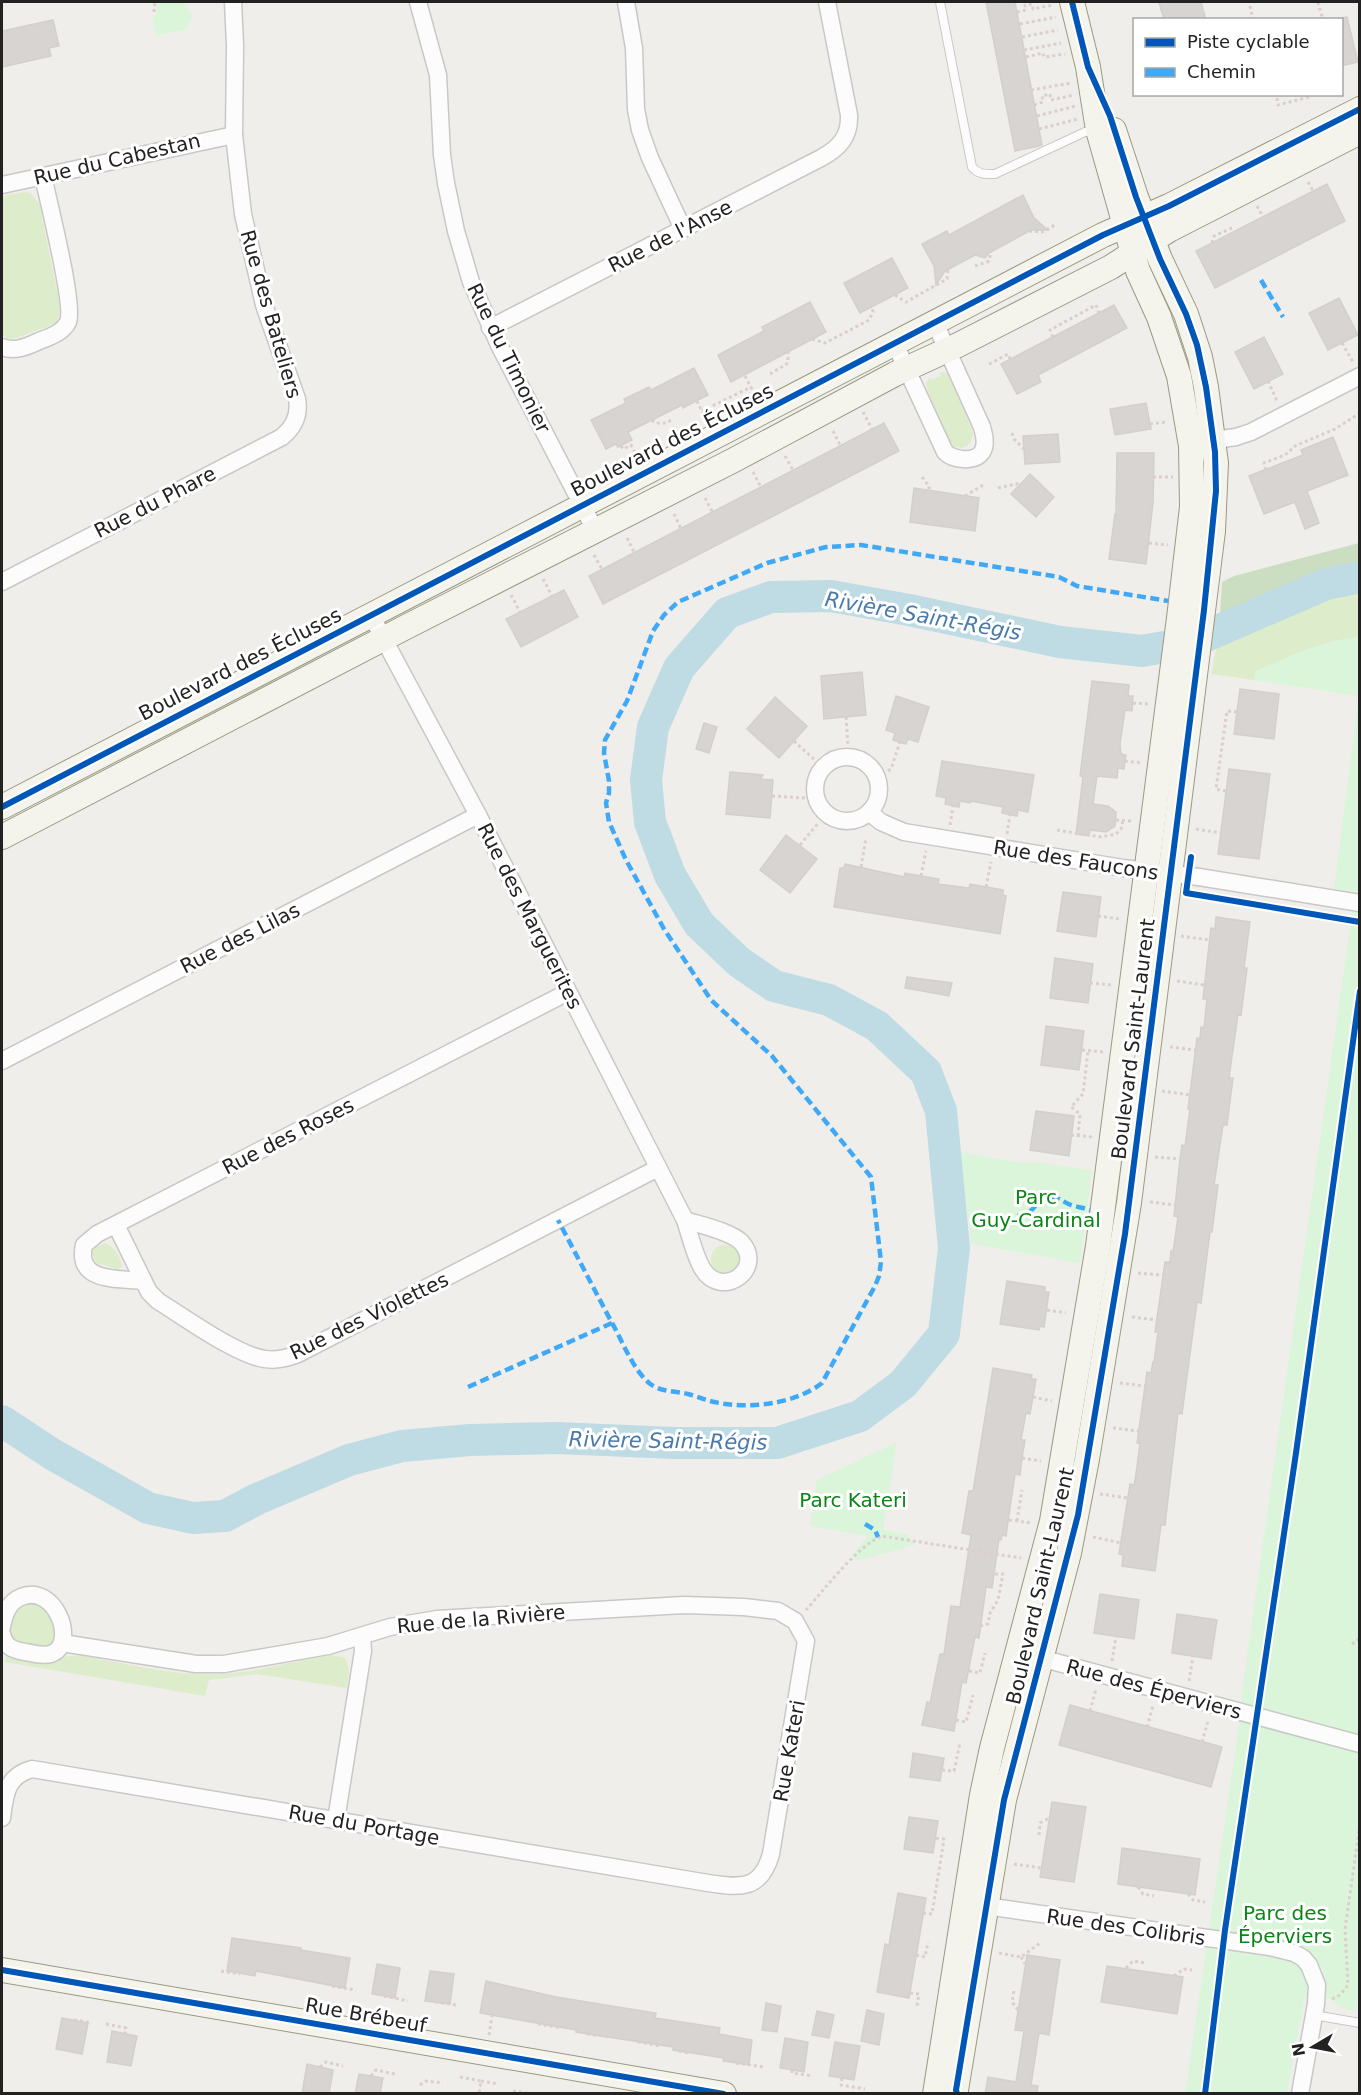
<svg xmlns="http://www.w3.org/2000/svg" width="1361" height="2095" font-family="'DejaVu Sans',sans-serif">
<rect width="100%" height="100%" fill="#f0eeeb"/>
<g fill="#ddeccb">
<polygon points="25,192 30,193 39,203 61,310 57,321 52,325 13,339 6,338 2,334 2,196"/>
<path d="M 939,372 L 946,373 L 950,376 L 973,433 C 972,447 962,451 950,445 L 927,389 L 926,383 L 930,377 L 931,380 L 941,376 Z"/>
<path d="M 1359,592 L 1359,637 C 1323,640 1289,657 1256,671 L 1254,680 L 1211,674 L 1217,645 C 1263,622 1308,600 1359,592 Z"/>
<path d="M 105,1243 C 114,1246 121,1257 122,1267 L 117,1269 L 96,1263 L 92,1253 L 94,1248 Z"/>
<circle cx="725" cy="1259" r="14"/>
<path d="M 35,1602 L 50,1612 L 55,1631 L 54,1642 C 42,1650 23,1644 12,1637 C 6,1618 15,1604 35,1602 Z"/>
<path d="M 6,1655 L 52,1663 L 64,1657 L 79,1655 C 124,1663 172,1676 218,1674 C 256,1673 295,1660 332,1655 L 345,1658 L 349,1669 L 347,1688 L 257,1674 L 209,1680 L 205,1696 L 5,1662 Z"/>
</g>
<polygon fill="#cbdec1" points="1359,543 1359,563 1328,570 1220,615 1222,582 1234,576"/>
<g fill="#daf5da">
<polygon points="158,2 182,2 193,16 186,30 156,35 152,15 156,16"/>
<path d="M 1359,637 L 1359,1984 L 1356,2011 L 1344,2009 L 1331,1999 L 1305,1996 L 1287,2093 L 1185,2094 L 1239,1725 L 1242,1691 L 1355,892 L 1334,888 L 1359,696 L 1254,680 L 1256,671 C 1289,657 1323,640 1359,637 Z"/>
<polygon points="960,1152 1023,1163 1034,1162 1092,1170 1080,1263 971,1244"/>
<polygon points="897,1442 883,1530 907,1534 915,1545 856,1561 851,1555 868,1536 810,1526 817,1480"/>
</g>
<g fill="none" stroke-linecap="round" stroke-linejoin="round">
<polyline stroke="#bfdbe3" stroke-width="32" points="2,1421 52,1454 148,1508 193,1518 225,1516 257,1499 349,1460 402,1446 470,1440 557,1438 674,1443 777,1443 860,1416 903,1384 944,1334 954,1248 941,1111 926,1072 877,1026 829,1000 774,986 739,962 699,924 670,875 650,822 646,780 653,727 679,668 727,613 771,597 831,596 909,610 1060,642 1142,651 1192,642 1326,584 1360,577"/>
</g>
<g fill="#d7d4d2" stroke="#d3d0cc" stroke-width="1.5">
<polygon points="986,2 1015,2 1042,145 1039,146 1015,151"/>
<polygon points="1159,2 1201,2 1206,20 1164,20"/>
<polygon points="1347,17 1358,62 1341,66 1341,18"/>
<polygon points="53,20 59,46 49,48 51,56 2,67 2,31"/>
<polygon points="1327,184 1345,221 1215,288 1196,251"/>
<polygon points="1023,195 1034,218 1048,230 1031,230 989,253 985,258 975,255 945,271 936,285 934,266 922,244 947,231 949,235"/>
<polygon points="892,258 908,288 860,313 844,283"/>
<polygon points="1339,298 1358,335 1328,350 1309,313"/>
<polygon points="810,302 826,332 731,382 718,355 764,331 762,327"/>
<polygon points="1114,305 1127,328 1038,375 1041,382 1017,394 1001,364"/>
<polygon points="1264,337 1283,374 1254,389 1235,352"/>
<polygon points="694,368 708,395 683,408 682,405 628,432 632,440 618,447 616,444 606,449 591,420 626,403 624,399 649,387 651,390"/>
<polygon points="1146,403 1151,429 1115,435 1110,409"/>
<polygon points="884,423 899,451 603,604 589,576"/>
<polygon points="1058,434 1060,462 1025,464 1023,436"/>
<polygon points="1333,437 1348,475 1307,491 1319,523 1305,529 1295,502 1264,514 1249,476 1303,455 1301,450"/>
<polygon points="1117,453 1154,453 1153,503 1146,564 1109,559 1115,514 1116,515"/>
<polygon points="1030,474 1054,497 1036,517 1011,494"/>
<polygon points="914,488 979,498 975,531 910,522"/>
<polygon points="564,590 578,617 521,647 506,619"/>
<polygon points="862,672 866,715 824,719 821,676"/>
<polygon points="1092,681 1129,685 1128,696 1133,696 1132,711 1125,710 1120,744 1121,754 1126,755 1124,769 1118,768 1117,778 1097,776 1093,804 1108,806 1116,812 1115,826 1106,832 1090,830 1089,836 1076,834 1083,777 1080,776"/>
<polygon points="1240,689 1279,694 1274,739 1234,734"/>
<polygon points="896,696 929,707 918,742 908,739 906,744 893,740 895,733 886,730"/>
<polygon points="775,697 807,726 779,758 747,729"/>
<polygon points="704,723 717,727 709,753 696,749"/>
<polygon points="942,761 1034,775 1028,812 1018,810 1017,816 1002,813 1003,807 971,801 970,803 960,801 959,807 945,804 946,798 936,796"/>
<polygon points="1229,769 1270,774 1259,859 1218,854"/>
<polygon points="730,772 763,775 760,779 773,780 770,818 726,814"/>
<polygon points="786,835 817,859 790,893 760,870"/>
<polygon points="845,864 904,877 905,873 939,879 938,884 969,888 970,884 1003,890 1003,895 1006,896 1000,934 834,907 840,868 844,868"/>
<polygon points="1063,892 1101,897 1096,937 1057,931"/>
<polygon points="1216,917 1250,922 1244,968 1247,968 1241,1015 1238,1014 1229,1078 1233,1078 1227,1125 1223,1125 1214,1185 1218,1185 1212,1232 1210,1232 1201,1303 1197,1302 1182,1414 1178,1413 1165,1525 1161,1525 1155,1571 1122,1566 1123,1555 1119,1554 1130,1484 1134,1485 1136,1474 1140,1443 1137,1443 1147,1372 1151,1373 1153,1362 1154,1362 1158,1332 1155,1332 1165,1262 1170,1262 1171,1251 1173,1252 1178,1217 1174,1216 1180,1159 1182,1145 1185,1146 1190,1109 1188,1109 1197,1038 1200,1039 1201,1027 1204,1028 1207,999 1203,999 1208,954 1211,928 1215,929"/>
<polygon points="1055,958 1093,964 1088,1003 1050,998"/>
<polygon points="907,977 952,983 949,996 905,988"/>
<polygon points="1046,1026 1084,1031 1079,1070 1041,1065"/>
<polygon points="1036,1111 1074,1116 1069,1156 1030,1150"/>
<polygon points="1007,1281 1045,1287 1045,1292 1049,1292 1044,1327 1040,1326 1039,1330 1000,1324"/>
<polygon points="993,1368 1032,1375 1031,1379 1036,1379 1030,1414 1026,1413 1021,1440 1025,1440 1022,1458 1020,1475 1015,1474 1006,1536 1002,1535 1001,1540 999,1539 992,1588 986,1587 979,1638 975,1637 966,1683 962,1682 954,1731 922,1725 927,1702 930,1703 940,1654 944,1654 951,1606 960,1607 971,1535 962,1533 969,1491 973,1491"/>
<polygon points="1100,1594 1139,1600 1134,1639 1094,1633"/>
<polygon points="1177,1614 1217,1620 1211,1659 1172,1653"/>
<polygon points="1070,1705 1222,1747 1211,1787 1059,1745"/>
<polygon points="913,1753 944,1758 940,1781 910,1777"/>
<polygon points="1052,1802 1086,1807 1074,1882 1040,1877"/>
<polygon points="909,1817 938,1821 933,1853 904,1849"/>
<polygon points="1122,1848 1200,1859 1195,1895 1118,1884"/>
<polygon points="898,1893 926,1898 909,1998 877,1992 885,1944 889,1945"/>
<polygon points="232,1938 301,1948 301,1950 350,1958 345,1988 256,1971 255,1976 227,1971"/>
<polygon points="1027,1955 1060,1960 1049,2035 1039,2033 1031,2085 1038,2086 1037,2094 985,2094 988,2077 1016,2082 1024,2031 1015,2030"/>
<polygon points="377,1964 400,1968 395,1998 372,1994"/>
<polygon points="1107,1966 1183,1977 1177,2014 1101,2002"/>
<polygon points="430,1971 454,1974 450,2004 425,2001"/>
<polygon points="486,1981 556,1997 656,2013 655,2018 720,2028 719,2034 752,2040 749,2065 723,2061 724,2058 673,2050 673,2047 576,2032 576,2030 480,2013"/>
<polygon points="766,2003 781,2006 777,2032 762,2030"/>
<polygon points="867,2010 884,2014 879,2045 861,2041"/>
<polygon points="817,2011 834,2015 829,2038 812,2035"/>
<polygon points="62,2018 88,2023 82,2054 56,2049"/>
<polygon points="112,2031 137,2036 131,2066 107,2062"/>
<polygon points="785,2038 808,2042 804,2072 780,2068"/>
<polygon points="835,2042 860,2046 854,2080 829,2076"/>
<polygon points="307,2064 333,2070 329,2094 302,2094"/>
<polygon points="359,2074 383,2078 380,2094 355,2094"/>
</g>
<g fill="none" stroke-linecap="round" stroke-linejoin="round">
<g stroke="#c9c8c7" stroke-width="10">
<g id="lane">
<path d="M 940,2 L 972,167 C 979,175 985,174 995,174 L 1085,132 L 1097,130"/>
<polyline points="1314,2015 1360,2023"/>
</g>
</g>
<g stroke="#c9c8c7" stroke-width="19">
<g id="street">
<polyline points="418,2 438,75 442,155 446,183 456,231 471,282 499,345 595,530"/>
<polyline points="626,2 634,48 636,109 640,130 650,158 683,229"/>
<polyline points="2,185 234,135"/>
<path d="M 490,328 L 821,158 C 839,148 850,137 849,115 L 827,2"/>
<path d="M 895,344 L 945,452 C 953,460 975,463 982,452 C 987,445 984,434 982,427 L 935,323"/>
<path d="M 2,347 C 14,352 26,347 37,342 C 48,337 62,334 68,322 C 75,306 48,200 43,176"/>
<polyline points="1214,440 1236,437 1251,432 1360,376"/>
<path d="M 2,582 L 282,437 C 294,427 300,415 297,399 L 264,305 L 243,214 L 234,135 L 235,45 L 233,2"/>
<polyline points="371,615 478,815 685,1220"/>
<circle cx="847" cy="789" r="32"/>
<polyline points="869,812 881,822 904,832 1123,868 1199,877 1360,903"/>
<polyline points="2,1061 478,815"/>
<path d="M 685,1220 C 700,1225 730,1231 741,1242 C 766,1269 721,1301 702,1268 C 694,1254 690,1235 685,1220 Z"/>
<path d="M 116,1225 L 149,1292 L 158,1301 C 184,1317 238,1356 265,1359 C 277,1361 287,1358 298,1354 L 658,1168"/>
<path d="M 143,1281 C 117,1278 76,1283 84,1245 L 97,1234 L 568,992"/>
<path d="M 2,1627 C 4,1615 8,1602 21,1597 C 55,1583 77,1642 53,1653 C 46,1657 33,1653 25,1652 C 13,1650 5,1647 2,1634"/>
<polyline points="1018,1652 1360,1744"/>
<path d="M 2,1818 C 5,1795 6,1776 32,1769 L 708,1883 C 741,1888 761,1890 771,1854 L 806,1641 L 795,1621 L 778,1611 L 744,1607 L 684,1605 L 437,1619 L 390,1627 L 328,1646 L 224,1664 L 196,1664 L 62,1643"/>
<polyline points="336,1820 363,1651 362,1636"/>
<polyline points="986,1906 1270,1947 1294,1953 1303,1958 1309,1965 1317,1985 1316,2004 1300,2094"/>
</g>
</g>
<g stroke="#999a82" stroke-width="26">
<g id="secondary">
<polyline points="2,807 1103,235 1169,206 1360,109"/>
<polyline points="2,837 406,627 734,460 895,374 958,345 1111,267 1169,230 1360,132"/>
<polyline points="2,1970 724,2094"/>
<polyline points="935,2094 982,1795 992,1748 1052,1521 1098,1246 1179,618 1192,507 1191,446 1179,376 1159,317 1138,271 1098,130 1088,67 1072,2"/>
<polyline points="954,2094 956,2090 1004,1800 1069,1553 1087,1459 1129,1203 1213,531 1216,463 1206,387 1200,357 1186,314 1160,259 1136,197 1114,130"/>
</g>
</g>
<g stroke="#dccecd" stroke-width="3" stroke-dasharray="3 3" stroke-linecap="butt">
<polyline points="1318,2 1323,20"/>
<polyline points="1250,6 1253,20"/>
<polyline points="154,12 155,2"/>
<polyline points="1017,12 1026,10 1025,5 1032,4 1033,9 1053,5"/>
<polyline points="1020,24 1056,17"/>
<polyline points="1022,37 1058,30"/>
<polyline points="1024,50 1061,43"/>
<polyline points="1026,57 1043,53 1044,57 1065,54"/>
<polyline points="1031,90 1071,83"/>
<polyline points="1277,98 1278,105 1309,97"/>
<polyline points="1034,105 1043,102 1042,96 1050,94 1051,100 1074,95"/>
<polyline points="1037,116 1076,106"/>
<polyline points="1039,129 1078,119"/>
<polyline points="1308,182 1313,191"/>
<polyline points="1257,206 1263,217"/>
<polyline points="1029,231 1042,232 1057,224"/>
<polyline points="1212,243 1214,236 1234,227"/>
<polyline points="975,266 989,261 991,252"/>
<polyline points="895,295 906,302 947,279 948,269"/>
<polyline points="1053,337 1050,330 1096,305 1099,313"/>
<polyline points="812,339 825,343 869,320 873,312 872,307"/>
<polyline points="1342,343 1353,362"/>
<polyline points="989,364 1008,354 1010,359"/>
<polyline points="770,374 788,363 788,351"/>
<polyline points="745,376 754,393"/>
<polyline points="1268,381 1277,401"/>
<polyline points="697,401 705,418"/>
<polyline points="702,411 751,387"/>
<polyline points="863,412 872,429"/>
<polyline points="652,420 655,423 666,423 673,419"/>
<polyline points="1150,424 1166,422"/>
<polyline points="833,431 840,445"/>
<polyline points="1012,433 1014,439 1024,449"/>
<polyline points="621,446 623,449 631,445 637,457"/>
<polyline points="785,456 793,470"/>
<polyline points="1266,470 1264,463 1285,455 1295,446 1335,429 1360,413"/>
<polyline points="753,472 761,487"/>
<polyline points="922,477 929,486 929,490"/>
<polyline points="1153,477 1173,477"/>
<polyline points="998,488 1021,483"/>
<polyline points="965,496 983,485"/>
<polyline points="705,498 713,513"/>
<polyline points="674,514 681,529"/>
<polyline points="627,538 634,552"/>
<polyline points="1149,543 1168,545"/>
<polyline points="594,555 602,569"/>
<polyline points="543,579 552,596"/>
<polyline points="511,595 520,612"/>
<polyline points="1133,703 1149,704"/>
<polyline points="846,717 848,746"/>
<polyline points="794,741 816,761"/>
<polyline points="1125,761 1141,763"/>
<polyline points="888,771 891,769 900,742"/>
<polyline points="1226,791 1216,789 1227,711 1237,712"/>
<polyline points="772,796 805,798"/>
<polyline points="1116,820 1132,821"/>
<polyline points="950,825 953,806"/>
<polyline points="1196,829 1221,833"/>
<polyline points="1057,830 1101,837 1116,834 1121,829 1123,820"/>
<polyline points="1007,834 1010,815"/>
<polyline points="800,845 819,822"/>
<polyline points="861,867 866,838"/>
<polyline points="921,876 926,851"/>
<polyline points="986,887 991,862"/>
<polyline points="1098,916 1120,919"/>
<polyline points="1181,936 1209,940"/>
<polyline points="1177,981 1204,985"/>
<polyline points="1090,983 1112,985"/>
<polyline points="1170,1047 1195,1050"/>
<polyline points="1082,1050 1104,1052"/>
<polyline points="1162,1091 1190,1095"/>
<polyline points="1071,1135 1093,1137"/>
<polyline points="1078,1136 1080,1114 1071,1107 1083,1094 1088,1051"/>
<polyline points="1155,1157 1180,1159"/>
<polyline points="1150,1202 1175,1205"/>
<polyline points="1138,1273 1163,1275"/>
<polyline points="1047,1310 1066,1313"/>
<polyline points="1132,1317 1157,1320"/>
<polyline points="1120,1383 1145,1386"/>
<polyline points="1033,1397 1052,1401"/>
<polyline points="1113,1428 1138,1431"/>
<polyline points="1022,1458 1041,1461"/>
<polyline points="1100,1494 1128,1498"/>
<polyline points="1009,1520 1031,1523"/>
<polyline points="1017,1521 1022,1490"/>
<polyline points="1093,1537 1121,1543"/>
<path d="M 806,1610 C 824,1590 858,1545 882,1536 L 1021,1558"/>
<polyline points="980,1626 988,1624 990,1613 998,1600 1003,1574 994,1574"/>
<polyline points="1352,1644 1360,1638"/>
<polyline points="1112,1661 1116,1636"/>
<polyline points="969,1671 980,1673 985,1653"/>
<polyline points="1189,1681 1193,1656"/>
<polyline points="1090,1711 1096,1689"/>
<polyline points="956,1720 966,1722 973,1695"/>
<polyline points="1147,1727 1153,1706"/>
<polyline points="1202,1742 1208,1721"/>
<polyline points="942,1770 954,1771 960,1743"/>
<polyline points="1039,1835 1040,1823 1049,1818"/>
<polyline points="1014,1864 1041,1868"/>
<polyline points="1138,1887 1143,1894 1154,1896"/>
<polyline points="1188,1894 1193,1900 1205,1902"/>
<polyline points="923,1913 932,1914 944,1839 935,1838"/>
<polyline points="999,1953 1021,1957 1040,1943"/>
<polyline points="916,1955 925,1957 928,1942"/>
<polyline points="1021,1957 1025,1964"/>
<polyline points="1126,1968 1133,1961 1145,1963"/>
<polyline points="221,1971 240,1974"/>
<polyline points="284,1975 305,1979"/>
<polyline points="1174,1976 1184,1969 1192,1970"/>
<polyline points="332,1986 356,1990"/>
<polyline points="1014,1991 1012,2002 1018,2010"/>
<polyline points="910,1993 919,1994 917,2006"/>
<polyline points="384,1996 408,2001"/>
<polyline points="1332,1999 1340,1995 1348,1985 1345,1929 1360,1824"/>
<polyline points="435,2002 456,2005"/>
<polyline points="74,2020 92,2023"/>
<polyline points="106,2024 126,2028 125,2033"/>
<polyline points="538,2024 561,2028"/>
<polyline points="587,2034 609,2037"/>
<polyline points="489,2035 492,2016"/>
<polyline points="638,2042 660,2046"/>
<polyline points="679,2051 688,2053"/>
<polyline points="736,2063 764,2067"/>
<polyline points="320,2067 326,2062 343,2066"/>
<polyline points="792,2070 792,2073 813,2076"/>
<polyline points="371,2076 376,2070 395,2074"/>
<polyline points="460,2077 481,2081 479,2094"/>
<polyline points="842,2078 841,2085 865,2089"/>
<polyline points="481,2081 498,2084"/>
<polyline points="420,2085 426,2081 443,2083"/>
<polyline points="513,2091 533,2094"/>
</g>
<use href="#lane" stroke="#fdfcfc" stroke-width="8"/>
<use href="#street" stroke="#fdfcfc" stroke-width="16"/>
<use href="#secondary" stroke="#f4f4ed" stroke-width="24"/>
<g stroke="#3fa9f5" stroke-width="4.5" stroke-dasharray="9 4.5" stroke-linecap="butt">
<polyline points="1261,280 1283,317"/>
<path d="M 1017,1216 C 1035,1216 1034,1199 1049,1197 C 1058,1196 1063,1202 1071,1205 C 1077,1207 1084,1208 1090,1210"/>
<path d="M 612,1323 C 623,1342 632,1368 649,1383 C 660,1392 675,1391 688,1394 C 696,1396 703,1399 710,1401 C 745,1410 794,1405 822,1383 L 875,1286 L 879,1276 L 881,1262 L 871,1177 L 772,1056 L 711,1000 L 664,929 L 626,860 L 609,822 L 606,803 L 609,793 L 609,781 L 604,753 L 605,740 L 627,701 L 653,631 L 664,615 L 678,602 L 767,563 L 826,547 L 861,545 L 1059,577 L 1077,586 L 1168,601"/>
<polyline points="468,1387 612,1323 558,1220"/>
<polyline points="865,1524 875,1530 878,1537"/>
</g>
<g stroke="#fff" stroke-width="10">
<g id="cycleway">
<polyline points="2,807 1103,235 1169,206 1360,109"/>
<polyline points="1191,857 1186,893 1360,922"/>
<polyline points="2,1970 724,2094"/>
<polyline points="957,2094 956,2090 1004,1800 1078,1515 1125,1234 1204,610 1216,491 1215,452 1206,387 1197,345 1186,314 1160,259 1136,197 1110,116 1088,67 1072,2"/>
<polyline points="1205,2094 1225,1930 1296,1453 1360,991"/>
</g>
</g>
<use href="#cycleway" stroke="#0057b8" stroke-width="6"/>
</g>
<g text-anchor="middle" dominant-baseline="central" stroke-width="6" stroke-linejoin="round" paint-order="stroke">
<g font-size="20" fill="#222" stroke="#fff">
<text transform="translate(117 159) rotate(-13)">Rue du Cabestan</text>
<text transform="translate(670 236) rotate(-27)">Rue de l'Anse</text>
<text transform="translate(271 314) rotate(74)">Rue des Bateliers</text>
<text transform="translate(509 358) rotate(64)">Rue du Timonier</text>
<text transform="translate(672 440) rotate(-27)">Boulevard des Écluses</text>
<text transform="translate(155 502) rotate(-27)">Rue du Phare</text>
<text transform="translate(240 664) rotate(-27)">Boulevard des Écluses</text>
<text transform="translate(1076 860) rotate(9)">Rue des Faucons</text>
<text transform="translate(530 916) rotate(63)">Rue des Marguerites</text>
<text transform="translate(240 938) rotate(-27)">Rue des Lilas</text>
<text transform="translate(1133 1039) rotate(-83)">Boulevard Saint-Laurent</text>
<text transform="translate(288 1136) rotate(-27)">Rue des Roses</text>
<text transform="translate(369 1316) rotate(-26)">Rue des Violettes</text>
<text transform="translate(1040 1586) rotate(-77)">Boulevard Saint-Laurent</text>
<text transform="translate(481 1619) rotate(-5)">Rue de la Rivière</text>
<text transform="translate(1154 1689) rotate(15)">Rue des Éperviers</text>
<text transform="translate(789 1751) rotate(-80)">Rue Kateri</text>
<text transform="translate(364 1825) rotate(10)">Rue du Portage</text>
<text transform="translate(1126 1927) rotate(8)">Rue des Colibris</text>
<text transform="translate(366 2015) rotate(10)">Rue Brébeuf</text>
</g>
<g font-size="20" fill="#0c8416" stroke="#fff">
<text x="1036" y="1197">Parc<tspan x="1036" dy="23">Guy-Cardinal</tspan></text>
<text x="853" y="1500">Parc Kateri</text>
<text x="1285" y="1913">Parc des<tspan x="1285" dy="23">Éperviers</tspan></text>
</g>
<g font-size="21" font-style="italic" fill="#4a7aab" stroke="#fff">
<text transform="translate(923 616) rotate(10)">Rivière Saint-Régis</text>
<text transform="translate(668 1441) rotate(1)">Rivière Saint-Régis</text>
</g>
</g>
<rect width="1361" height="2095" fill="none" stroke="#222222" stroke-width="6"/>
<rect x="1133" y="18" width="210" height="78" fill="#ffffff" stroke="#a7a7a7" stroke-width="1.5"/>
<rect x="1145" y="38" width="30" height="9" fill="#0057b8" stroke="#a7a7a7" stroke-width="1.5"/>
<text x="1187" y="48" font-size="18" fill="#222222">Piste cyclable</text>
<rect x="1145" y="68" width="30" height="9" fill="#3fa9f5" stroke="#a7a7a7" stroke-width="1.5"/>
<text x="1187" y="78" font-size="18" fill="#222222">Chemin</text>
<g transform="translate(1313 2047) rotate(260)" stroke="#ffffff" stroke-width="4.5" paint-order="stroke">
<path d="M0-4.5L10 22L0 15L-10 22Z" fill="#222222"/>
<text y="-9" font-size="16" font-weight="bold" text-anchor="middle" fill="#222222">N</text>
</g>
</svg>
